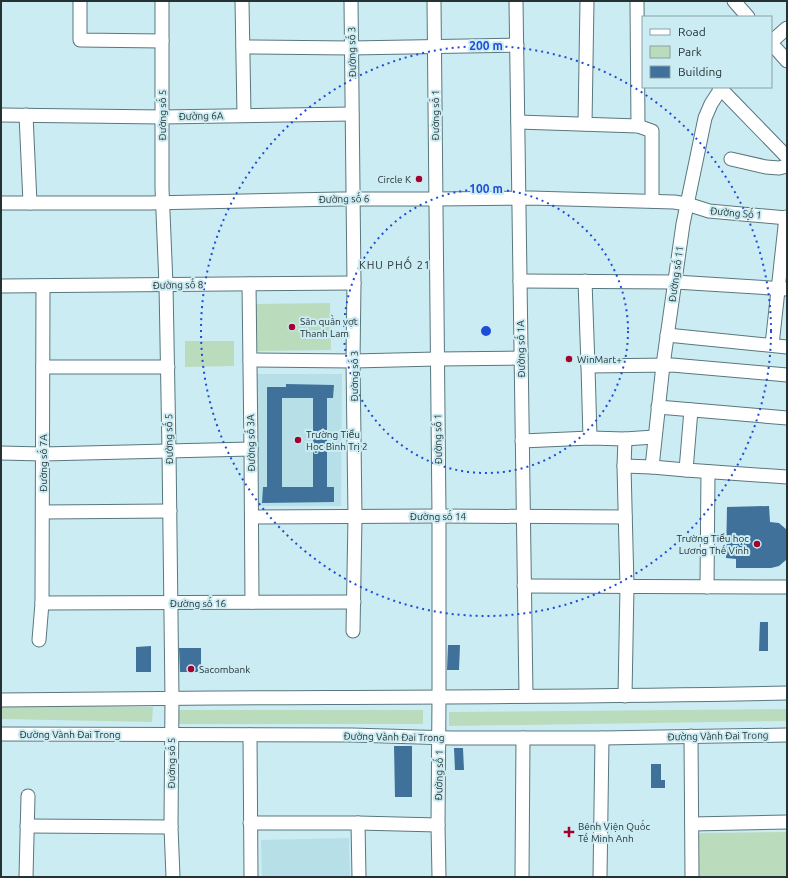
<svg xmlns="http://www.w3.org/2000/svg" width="788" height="878" font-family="Ubuntu,sans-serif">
<rect width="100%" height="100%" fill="#cbecf3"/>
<g fill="#b6dfe8">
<polygon points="256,374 342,374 341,506 255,506"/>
<polygon points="349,838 350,877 262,877 261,840"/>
</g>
<g fill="#bbdcbc">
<polygon points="330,303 331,350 255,351 255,304"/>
<polygon points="185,341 234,341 234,366 185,367"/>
<polygon points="1,705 153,707 152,722 1,719"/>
<polygon points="787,709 787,721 449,726 449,712"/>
<polygon points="179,710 423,710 423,724 178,724"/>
<polygon points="787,832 787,877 698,877 697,839 700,833"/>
</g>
<g fill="#3f719a" fill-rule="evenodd">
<path d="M 286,384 L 334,385 L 333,398 L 327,398 L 327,487 L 334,487 L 334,502 L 262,503 L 263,487 L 267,487 L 267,387 L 286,387 ZM 282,398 L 313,398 L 313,487 L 282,487 Z"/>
<polygon points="769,506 770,522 779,523 787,530 787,558 786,560 779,566 771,568 736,568 736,559 726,558 727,507"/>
<polygon points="760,622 768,622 768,651 759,651"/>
<polygon points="448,645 460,645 459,670 447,670"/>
<polygon points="151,646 151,672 136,672 136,647"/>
<polygon points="179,648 201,648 201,672 180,672"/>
<polygon points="394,746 412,746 412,797 395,797"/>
<polygon points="454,748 463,748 464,770 455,770"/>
<polygon points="651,764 661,764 661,780 665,780 665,788 651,788"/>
</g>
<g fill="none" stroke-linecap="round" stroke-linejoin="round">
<g stroke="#59777e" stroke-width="15">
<g id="minor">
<polyline points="80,1 80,40 162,41"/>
<polyline points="162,1 162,188 166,285 169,451 172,698 171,827 173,877"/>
<polyline points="242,1 244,115"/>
<polyline points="351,1 354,283 353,361 355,517 353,631"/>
<polyline points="434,1 439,516 439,698 438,825 439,877"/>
<polyline points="516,1 526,696"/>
<polyline points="637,1 638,126"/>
<polyline points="734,1 748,17"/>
<polyline points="771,42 787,28"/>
<polyline points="771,43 787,61"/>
<polyline points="243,47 351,48 517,45"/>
<polyline points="719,87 787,157"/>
<polyline points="1,115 162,117 352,114"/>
<polyline points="26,115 30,203"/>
<polyline points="518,122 638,126 652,131 652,201"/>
<polyline points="585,124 587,1"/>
<polyline points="731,159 766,167 779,168 787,166"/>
<polyline points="1,203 149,203 340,199 435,199 530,198 674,202 687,204 709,211 787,218"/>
<polyline points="520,281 675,282 787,289"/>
<polyline points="585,281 588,366 590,438"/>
<polyline points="249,284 251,449 252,602"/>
<polyline points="1,286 354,283"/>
<polyline points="667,335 787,347"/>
<polyline points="772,345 786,217"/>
<polyline points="250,360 353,361 437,359 521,358"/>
<polyline points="588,366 672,365 787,375"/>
<polyline points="43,367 168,367"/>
<polyline points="658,407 787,418"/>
<polyline points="625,439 624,466 627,586 625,696"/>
<polyline points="522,441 590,438 625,439 654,437"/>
<polyline points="1,453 43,454 251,449"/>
<polyline points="624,466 652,467 686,470 787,477"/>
<polyline points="652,467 663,365 683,224 705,118 711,104 722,87"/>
<polyline points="686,470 691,410"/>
<polyline points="43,512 170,511"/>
<polyline points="252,517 439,516 625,517"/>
<polyline points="524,586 787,587"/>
<polyline points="707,587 708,472"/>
<polyline points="42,603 354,602"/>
<polyline points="39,640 42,603 43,286"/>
<path d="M 1,700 C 72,700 143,698 214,698 C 405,697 596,697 787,693"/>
<polyline points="1,734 352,735 451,738 602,738 787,735"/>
<polyline points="250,735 251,877"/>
<polyline points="691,736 692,877"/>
<polyline points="250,823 358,823 438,825"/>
<polyline points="358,823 359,877"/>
<polyline points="692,824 787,822"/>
<polyline points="27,826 171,827"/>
<polyline points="26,877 28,796"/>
<polyline points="522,877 523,738"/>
<polyline points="600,877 602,738"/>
</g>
</g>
<use href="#minor" stroke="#fff" stroke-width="13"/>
</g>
<g fill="none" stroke="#1d4ed8" stroke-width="2" stroke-dasharray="2 4">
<circle cx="486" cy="331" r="142"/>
<circle cx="486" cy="331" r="285"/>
</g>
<g fill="#a2022d" stroke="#cbecf3" stroke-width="1.5">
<circle cx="419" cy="179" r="4"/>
<circle cx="292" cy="327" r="4"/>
<circle cx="569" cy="359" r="4"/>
<circle cx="298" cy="440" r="4"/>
<circle cx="757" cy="544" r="4"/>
<circle cx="191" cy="669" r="4"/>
<path d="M567 826h4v4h4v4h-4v4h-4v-4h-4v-4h4z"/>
</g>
<g text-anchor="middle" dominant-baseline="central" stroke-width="4" stroke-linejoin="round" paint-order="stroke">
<g font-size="10" fill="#253234" stroke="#cbecf3">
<text transform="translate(352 52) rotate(-91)">Đường số 3</text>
<text transform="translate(162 115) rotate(-90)">Đường số 5</text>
<text transform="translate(435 115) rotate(-90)">Đường số 1</text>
<text transform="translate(201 116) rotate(-1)">Đường 6A</text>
<text transform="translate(344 199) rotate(-1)">Đường số 6</text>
<text transform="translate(736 213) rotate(5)">Đường Số 1</text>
<text transform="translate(676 274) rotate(-82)">Đường số 11</text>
<text transform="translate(178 285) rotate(-1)">Đường số 8</text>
<text transform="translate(521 349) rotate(-91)">Đường số 1A</text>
<text transform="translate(354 376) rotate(-90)">Đường số 3</text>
<text transform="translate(169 439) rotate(-91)">Đường số 5</text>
<text transform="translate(438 439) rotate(-91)">Đường số 1</text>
<text transform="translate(251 443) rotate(-91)">Đường số 3A</text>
<text transform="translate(43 463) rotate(-90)">Đường số 7A</text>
<text x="438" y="516">Đường số 14</text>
<text x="198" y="603">Đường số 16</text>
<text x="70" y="734">Đường Vành Đai Trong</text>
<text transform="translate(718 736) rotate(-1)">Đường Vành Đai Trong</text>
<text transform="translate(394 737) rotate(1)">Đường Vành Đai Trong</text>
<text transform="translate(171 763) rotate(-90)">Đường số 5</text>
<text transform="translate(439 775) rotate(-89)">Đường số 1</text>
</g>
<g font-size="10" fill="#253234" stroke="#cbecf3" text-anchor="start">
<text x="411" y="179" text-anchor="end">Circle K</text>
<text x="300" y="321">Sân quần vợt<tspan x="300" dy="12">Thanh Lam</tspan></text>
<text x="577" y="359">WinMart+</text>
<text x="306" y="434">Trường Tiểu<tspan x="306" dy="12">Học Bình Trị 2</tspan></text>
<text x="749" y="538" text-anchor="end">Trường Tiểu học<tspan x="749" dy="12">Lương Thế Vinh</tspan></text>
<text x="199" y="669">Sacombank</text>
<text x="578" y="826">Bệnh Viện Quốc<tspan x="578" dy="12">Tế Minh Anh</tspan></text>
</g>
<g font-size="11" letter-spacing="1" fill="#253234" stroke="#cbecf3">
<text x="395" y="265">KHU PHỐ 21</text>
</g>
</g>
<circle cx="486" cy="331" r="6" fill="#1d4ed8" stroke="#cbecf3" stroke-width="2"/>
<g font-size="12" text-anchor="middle" font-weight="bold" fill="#1d4ed8" stroke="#cbecf3" stroke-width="4" stroke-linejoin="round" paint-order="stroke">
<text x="486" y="50">200 m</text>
<text x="486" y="193">100 m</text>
</g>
<rect width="788" height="878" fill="none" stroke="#253234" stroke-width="4"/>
<rect x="642" y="16" width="130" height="72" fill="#cbecf3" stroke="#89a2a7"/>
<rect x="650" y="29" width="20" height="6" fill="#ffffff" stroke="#89a2a7"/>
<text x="678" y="36" font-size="12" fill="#253234">Road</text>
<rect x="650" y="46" width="20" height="12" fill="#bbdcbc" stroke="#89a2a7"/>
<text x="678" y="56" font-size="12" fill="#253234">Park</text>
<rect x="650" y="66" width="20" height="12" fill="#3f719a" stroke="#89a2a7"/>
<text x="678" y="76" font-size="12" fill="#253234">Building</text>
</svg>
